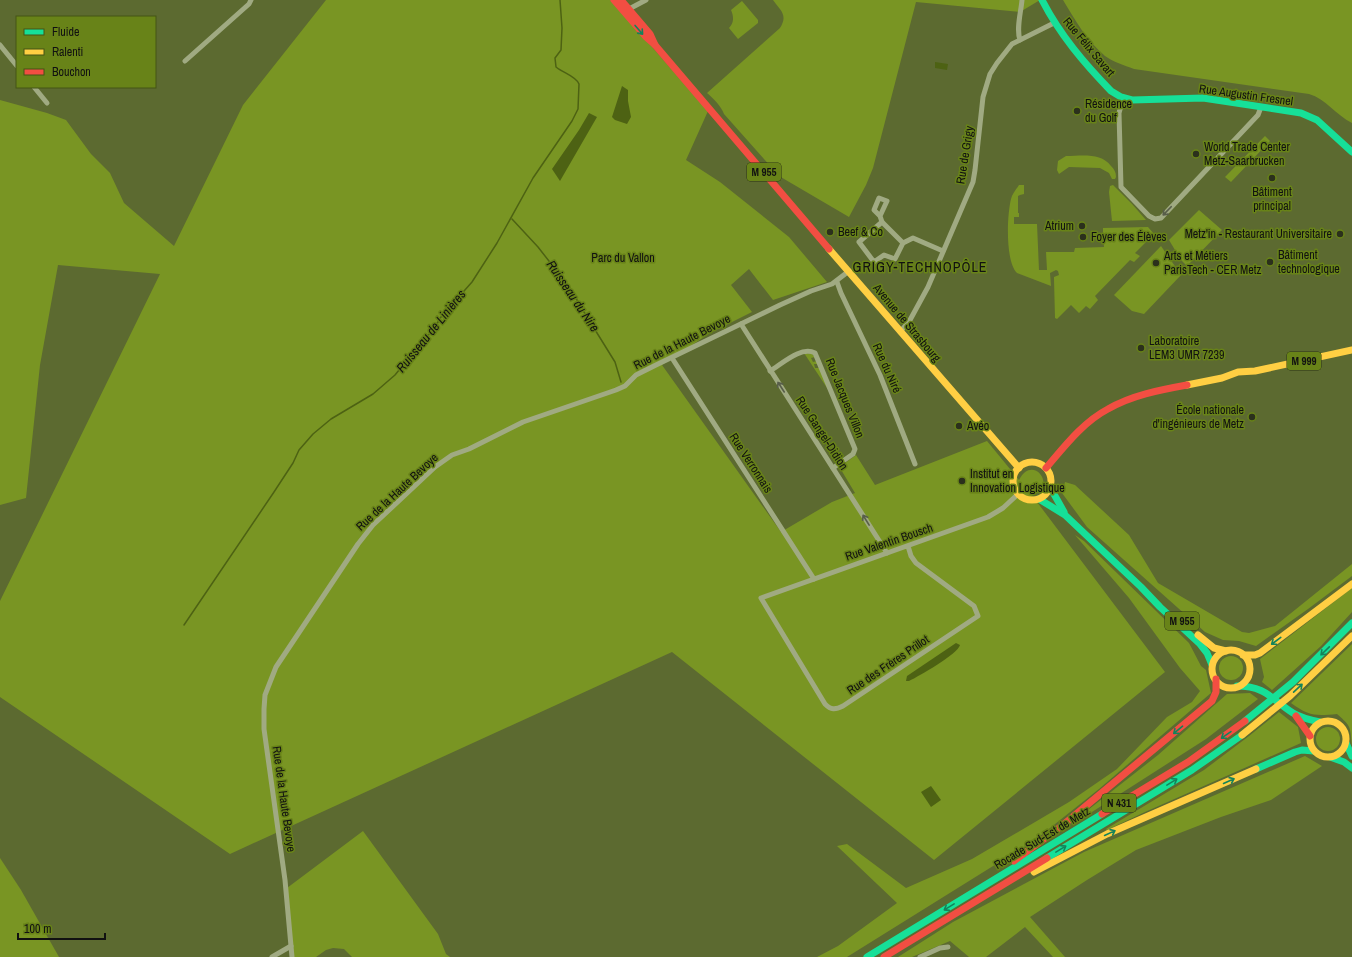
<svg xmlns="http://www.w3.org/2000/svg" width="1352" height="957" font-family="'Archivo Narrow',sans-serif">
<rect width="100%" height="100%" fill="#5c6a30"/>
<g fill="#799523">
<path d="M 326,0 L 611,0 L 708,111 L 686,160 L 720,182 L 789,237 L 827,282 L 773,300 L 749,269 L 731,285 L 752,312 L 710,333 L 662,365 L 781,532 L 832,502 L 855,493 L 840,468 L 841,466 L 856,455 L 875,485 L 987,441 L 1019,480 C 1033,452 1059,489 1031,494 L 1165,672 L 934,860 L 672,652 L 230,854 L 0,697 L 0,601 L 160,274 L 58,265 L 40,365 L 26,498 L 0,505 L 0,100 L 47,113 L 66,120 L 91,154 L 110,173 L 124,203 L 174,246 L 243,105 Z"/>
<path d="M 773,0 L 1040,0 L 1020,12 L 916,2 L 873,168 L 866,185 L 849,217 L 779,176 L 724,114 C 721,106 714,99 707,93 L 780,28 C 788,15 781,11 773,0 Z"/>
<path d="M 1063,0 L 1352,0 L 1352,123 C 1336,115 1326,99 1309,94 L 1134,69 C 1124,65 1113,62 1105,56 C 1087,41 1075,20 1063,0 Z"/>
<path d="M 742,1 L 758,20 L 758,23 L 738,39 L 729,28 C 734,23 734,17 731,10 Z"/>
<polygon points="1265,136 1270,141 1231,182 1225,177"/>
<path d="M 1066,156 C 1081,156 1101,152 1111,166 C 1114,169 1116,172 1116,177 L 1115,179 L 1112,179 L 1109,173 L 1100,168 L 1069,167 L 1059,174 L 1057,170 L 1058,161 Z"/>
<path d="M 1019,185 L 1024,185 L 1024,194 L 1020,195 L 1018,196 L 1018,213 L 1019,213 L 1019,217 L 1014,217 L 1014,224 L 1037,224 L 1039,270 L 1047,270 L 1046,252 L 1074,252 L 1075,248 L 1104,247 L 1103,237 L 1107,239 L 1107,237 L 1103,234 L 1103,228 L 1148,227 L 1154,234 L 1135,253 L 1140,256 L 1134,262 L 1130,260 L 1095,296 L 1098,300 L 1090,309 L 1086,306 L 1079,313 L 1071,305 L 1057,319 L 1055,318 L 1054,279 L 1054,277 L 1059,275 L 1058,271 L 1056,270 L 1050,273 L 1051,286 L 1017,273 C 1005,261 1007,215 1011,199 C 1012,194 1016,190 1019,185 Z"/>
<polygon points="1113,185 1132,204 1146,220 1112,221 1109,192 1110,186"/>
<polygon points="1199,210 1222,230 1187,266 1181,260 1169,240"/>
<polygon points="1161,246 1181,275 1144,314 1132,311 1114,295"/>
<polygon points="804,353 812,354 815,357 811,358 813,362 817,361 818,364 814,364 815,368 820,368 829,391"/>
<polygon points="1065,482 1075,485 1129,535 1158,583 1242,632 1249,633 1275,626 1352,564 1352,576 1308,609 1256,646 1239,641 1223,640 1205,632 1087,527 1062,493"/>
<polygon points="1075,535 1084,541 1189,643 1201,666 1206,670 1211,693 1099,789 1035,840 847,957 817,957 838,946 897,903 837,846 847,844 906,888 972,859 1069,802 1117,769 1167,717 1192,702 1200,691 1180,668 1129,598"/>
<polygon points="1352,588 1352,612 1321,646 1272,690 1262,682 1264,677 1260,659"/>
<path d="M 1352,644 L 1352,746 C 1350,727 1352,727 1337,714 C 1315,716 1309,716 1291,703 Z"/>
<circle cx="1231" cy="668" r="12"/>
<polygon points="1250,693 1258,699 1206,739 1081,819 1079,817 1158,755 1227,694"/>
<polygon points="1279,712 1298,727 1301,743 1145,812 1107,830 1106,829 1204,770 1249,736"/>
<circle cx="1328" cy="739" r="12"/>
<polygon points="1305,756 1322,766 1271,800 1221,817 1136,850 1087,880 1030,917 1065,957 1053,957 1025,927 986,957 969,957 950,941 912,957 898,957 953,922 1084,852"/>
<polygon points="363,831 438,934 446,954 450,957 352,957 344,949 333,948 326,950 316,957 292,957 287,888"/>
<polygon points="0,858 21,890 59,957 0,957"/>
</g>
<g fill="#4d6213">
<polygon points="935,62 948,64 947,70 935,68"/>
<polygon points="622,86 628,90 628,101 631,117 627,124 615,120 612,117"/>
<polygon points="589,113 597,117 560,181 552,169 579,130"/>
<path d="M 956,643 L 960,645 C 958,654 919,676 909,681 L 906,681 L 907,676 Z"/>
<polygon points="931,786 941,800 931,807 921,792"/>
</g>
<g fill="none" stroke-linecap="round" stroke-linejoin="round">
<g stroke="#4d6213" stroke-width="1.5">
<polyline points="512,219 538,247 570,288 584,312 615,362 621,382"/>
<path d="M 184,625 L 274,492 L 293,463 L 299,450 L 313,434 L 331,419 L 373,394 L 395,375 L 425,338 L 432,332 L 441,317 L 472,282 L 497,243 L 533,178 L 572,121 L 578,109 L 579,84 C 576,76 563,73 556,67 L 555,58 L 561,50 L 562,28 L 560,0"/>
</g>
<g stroke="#a0aa82" stroke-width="5">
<polyline points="629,9 646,0"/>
<path d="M 1020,40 C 1016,29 1021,12 1022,0"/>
<polyline points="0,45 17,66"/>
<polyline points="185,61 249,4 251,0"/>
<polyline points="34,87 47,103"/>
<polyline points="1123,98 1119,113 1121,187 1149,216 1155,219 1161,218 1258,115 1261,107"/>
<polyline points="880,216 874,210 879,198 887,201 880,216 882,222"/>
<polyline points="903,243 882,222 859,242 874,262 884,255 895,259 903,243 913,238 943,251"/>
<polyline points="837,282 841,293 880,375 915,464"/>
<polyline points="741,324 887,553"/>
<polyline points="900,332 910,320 928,287 973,182 975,170 983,97 990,74 997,63 1012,44 1054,23"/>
<polyline points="672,358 814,579"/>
<path d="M 770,371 C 783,363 801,346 815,353 L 855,449 L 853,454 L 833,468"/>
<path d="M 908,546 L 911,556 L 916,563 L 974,606 L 978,616 L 843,706 C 835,710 831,710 825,704 L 761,598 L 988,517 L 1003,508 L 1018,494"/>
<polyline points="272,957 291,946"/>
<polyline points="292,957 285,880 264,729 264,709 265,695 276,667 358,544 373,525 435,467 452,455 469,449 523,422 616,390 625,386 636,375 656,365 780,305 811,291 832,284 849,271"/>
<polyline points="920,957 940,948 948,947"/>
</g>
<g stroke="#16e098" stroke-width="7">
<path d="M 1042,0 C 1060,35 1084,63 1111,91 L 1121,97 L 1132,100 L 1203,98 L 1301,113 L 1317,120 L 1352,152"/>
<polyline points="1050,487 1064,512"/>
<polyline points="1039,499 1065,515 1141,587 1160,607 1200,644 1207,653 1212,665"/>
<path d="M 1237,686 C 1266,686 1271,699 1293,713 C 1301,718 1310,720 1320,722"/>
<polyline points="1245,721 1293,682 1352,623"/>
<polyline points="1346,743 1352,756"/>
<polyline points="1330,757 1344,762 1352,768"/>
<polyline points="1256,769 1295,752 1302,750 1314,751"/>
<polyline points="1047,858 1192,770 1242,735"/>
<polyline points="867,957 1102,814"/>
</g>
<g stroke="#ffcf43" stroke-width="7">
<polyline points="829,249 1019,468"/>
<polyline points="1187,385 1222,378 1238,372 1255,371 1352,350"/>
<circle cx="1032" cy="481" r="19"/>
<polyline points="1198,635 1214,648 1226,651"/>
<circle cx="1231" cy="669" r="19"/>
<polyline points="1243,655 1255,655 1260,653 1352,584"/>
<circle cx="1328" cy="739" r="18"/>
<polyline points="1242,735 1290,696 1352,636"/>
<polyline points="1034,872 1107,834 1256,769"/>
</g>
<g stroke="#f24e42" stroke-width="7">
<polyline points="614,0 646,37 655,45 650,34 621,0"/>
<polyline points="655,45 829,249"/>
<path d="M 1046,468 C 1064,447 1083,422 1108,409 C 1132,395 1160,390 1187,385"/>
<polyline points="1296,716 1310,736"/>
<polyline points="1102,814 1188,762 1245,721"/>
<polyline points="1014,861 1063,825 1212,701 1216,692 1216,679"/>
<polyline points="884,957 1047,858"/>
</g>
</g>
<defs><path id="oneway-shaft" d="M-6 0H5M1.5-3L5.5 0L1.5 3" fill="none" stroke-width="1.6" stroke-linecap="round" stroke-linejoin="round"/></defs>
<g stroke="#14835b">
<use href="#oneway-shaft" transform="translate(639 30) rotate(49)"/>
<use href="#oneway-shaft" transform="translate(1276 641) rotate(143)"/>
<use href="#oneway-shaft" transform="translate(1325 651) rotate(136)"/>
<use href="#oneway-shaft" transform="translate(1298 688) rotate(-43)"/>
<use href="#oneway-shaft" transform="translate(1178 730) rotate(140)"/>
<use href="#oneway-shaft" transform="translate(1226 735) rotate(145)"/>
<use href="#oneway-shaft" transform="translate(1229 781) rotate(-24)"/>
<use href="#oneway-shaft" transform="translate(1172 782) rotate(-31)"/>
<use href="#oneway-shaft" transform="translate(1110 833) rotate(-25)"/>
<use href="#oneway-shaft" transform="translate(1061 849) rotate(-31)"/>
<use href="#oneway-shaft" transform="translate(949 907) rotate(149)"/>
</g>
<g stroke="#585e4a">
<use href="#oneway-shaft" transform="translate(1167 211) rotate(134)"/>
<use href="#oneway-shaft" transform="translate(781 387) rotate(-123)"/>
<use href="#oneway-shaft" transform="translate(866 520) rotate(-122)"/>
</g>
<g fill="#2b301c" stroke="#688318" stroke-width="1.5">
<circle cx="1077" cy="111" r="4"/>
<circle cx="1196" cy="154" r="4"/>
<circle cx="1272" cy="178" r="4"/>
<circle cx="1082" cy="226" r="4"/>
<circle cx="830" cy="232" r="4"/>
<circle cx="1340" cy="234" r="4"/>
<circle cx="1083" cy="237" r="4"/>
<circle cx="1270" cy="262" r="4"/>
<circle cx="1156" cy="263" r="4"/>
<circle cx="1141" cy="348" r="4"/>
<circle cx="1252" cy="417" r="4"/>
<circle cx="959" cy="426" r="4"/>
<circle cx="962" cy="481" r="4"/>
</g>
<g text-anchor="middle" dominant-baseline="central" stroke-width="3" stroke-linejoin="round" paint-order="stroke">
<g fill="#688318" stroke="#2b3313" stroke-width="1">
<rect x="747" y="163" width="34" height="18" rx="3"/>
<rect x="1287" y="352" width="34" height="18" rx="3"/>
<rect x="1165" y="612" width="34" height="18" rx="3"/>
<rect x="1102" y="794" width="34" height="18" rx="3"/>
</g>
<g font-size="11" font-weight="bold" fill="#111">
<text x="764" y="172">M 955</text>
<text x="1304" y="361">M 999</text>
<text x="1182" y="621">M 955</text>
<text x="1119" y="803">N 431</text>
</g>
<g font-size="12" fill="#111" stroke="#688318">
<text transform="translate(1089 47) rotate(50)">Rue Félix Savart</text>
<text transform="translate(1246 95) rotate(8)">Rue Augustin Fresnel</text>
<text transform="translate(965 155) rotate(-81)">Rue de Grigy</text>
<text transform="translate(907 323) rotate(50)">Avenue de Strasbourg</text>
<text transform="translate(682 342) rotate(-27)">Rue de la Haute Bevoye</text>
<text transform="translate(887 368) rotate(66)">Rue du Niré</text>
<text transform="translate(845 398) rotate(68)">Rue Jacques Villon</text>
<text transform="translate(822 433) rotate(57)">Rue Gangel-Didion</text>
<text transform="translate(751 463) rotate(57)">Rue Verronnais</text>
<text transform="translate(397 492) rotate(-43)">Rue de la Haute Bevoye</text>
<text transform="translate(889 542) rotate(-19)">Rue Valentin Bousch</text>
<text transform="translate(888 665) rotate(-34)">Rue des Frères Prillot</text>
<text transform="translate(284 799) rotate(82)">Rue de la Haute Bevoye</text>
<text transform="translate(1042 838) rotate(-31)">Rocade Sud-Est de Metz</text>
</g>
<g font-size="12" fill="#111" stroke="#688318" text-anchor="start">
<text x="1085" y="104">Résidence<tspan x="1085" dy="14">du Golf</tspan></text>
<text x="1204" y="147">World Trade Center<tspan x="1204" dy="14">Metz-Saarbrucken</tspan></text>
<text x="1272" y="192" text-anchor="middle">Bâtiment<tspan x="1272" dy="14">principal</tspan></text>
<text x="1074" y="226" text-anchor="end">Atrium</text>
<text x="838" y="232">Beef &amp; Co</text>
<text x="1332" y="234" text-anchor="end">Metz'in - Restaurant Universitaire</text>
<text x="1091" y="237">Foyer des Élèves</text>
<text x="1278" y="255">Bâtiment<tspan x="1278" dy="14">technologique</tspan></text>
<text x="1164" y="256">Arts et Métiers<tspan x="1164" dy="14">ParisTech - CER Metz</tspan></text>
<text x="1149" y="341">Laboratoire<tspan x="1149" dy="14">LEM3 UMR 7239</tspan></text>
<text x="1244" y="410" text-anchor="end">École nationale<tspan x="1244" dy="14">d'ingénieurs de Metz</tspan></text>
<text x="967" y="426">Avéo</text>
<text x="970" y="474">Institut en<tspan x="970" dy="14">Innovation Logistique</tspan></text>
</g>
<g font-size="12" fill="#111" stroke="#688318">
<text x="623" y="258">Parc du Vallon</text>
</g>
<g font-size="13" font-style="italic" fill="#111" stroke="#688318">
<text transform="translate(573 296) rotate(56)">Ruisseau du Nire</text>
<text transform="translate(431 331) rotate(-51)">Ruisseau de Linières</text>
</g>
<g font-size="14" letter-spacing="1" fill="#111" stroke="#688318">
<text x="920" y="267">GRIGY-TECHNOPÔLE</text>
</g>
</g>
<rect x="16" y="16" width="140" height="72" fill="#688318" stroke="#455515"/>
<rect x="24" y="29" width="20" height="6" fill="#16e098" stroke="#455515"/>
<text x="52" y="36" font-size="12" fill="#111111">Fluide</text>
<rect x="24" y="49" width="20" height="6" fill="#ffcf43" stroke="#455515"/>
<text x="52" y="56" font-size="12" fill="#111111">Ralenti</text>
<rect x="24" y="69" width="20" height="6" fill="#f24e42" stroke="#455515"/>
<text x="52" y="76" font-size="12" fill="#111111">Bouchon</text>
<path d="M18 933v6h87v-6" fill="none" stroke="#111111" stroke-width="2"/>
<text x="24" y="933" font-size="12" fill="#111111" stroke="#688318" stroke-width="3" paint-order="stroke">100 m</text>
</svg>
